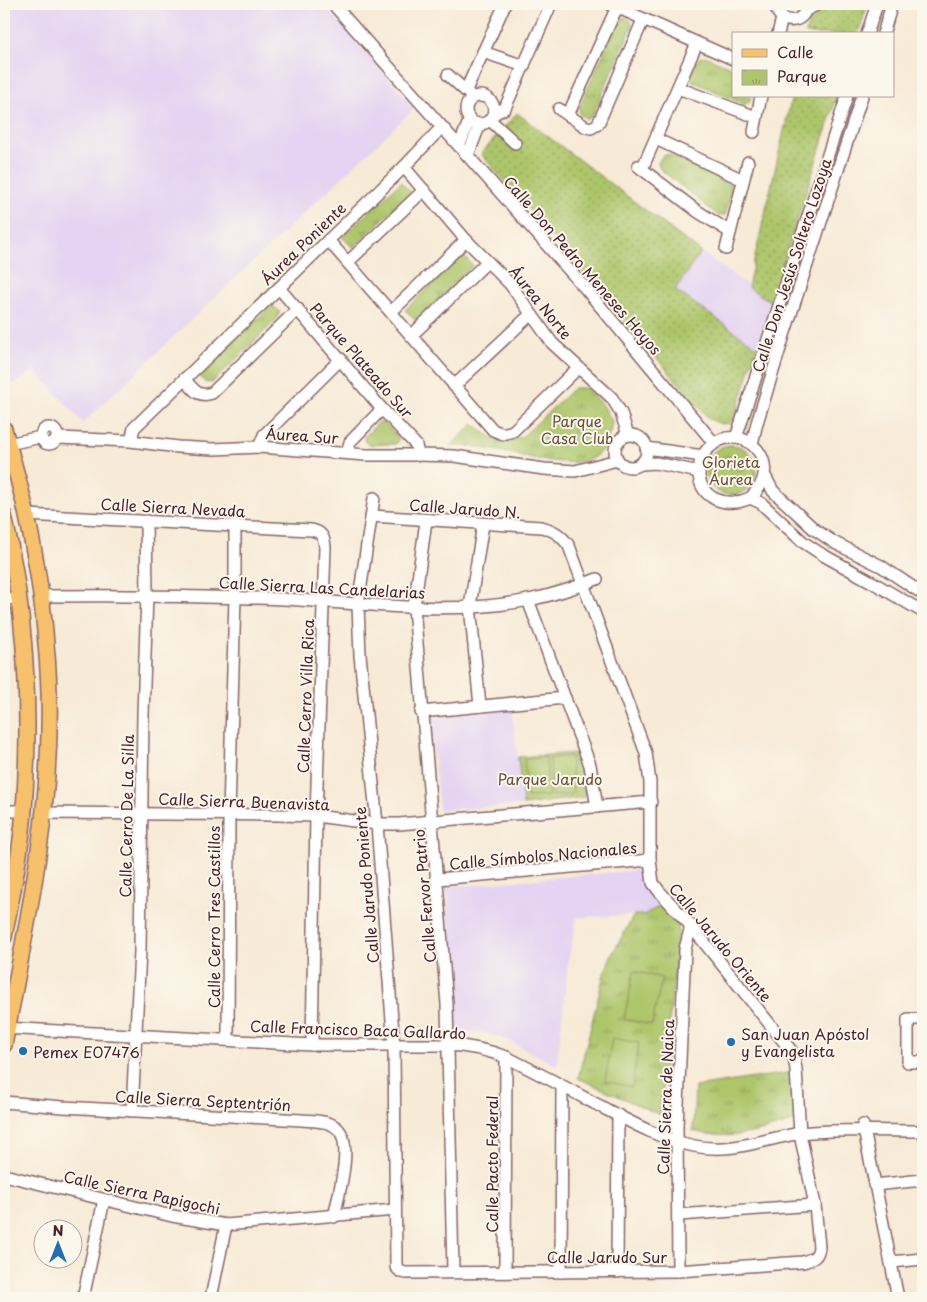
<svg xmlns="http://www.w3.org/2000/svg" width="927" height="1302" font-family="'Playpen Sans',sans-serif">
<defs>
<pattern id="grass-dots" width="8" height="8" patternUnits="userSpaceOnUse" patternTransform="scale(1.25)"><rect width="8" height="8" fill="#adc66b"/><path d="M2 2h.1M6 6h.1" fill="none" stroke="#8fa058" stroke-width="1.8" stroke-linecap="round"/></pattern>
<pattern id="park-tufts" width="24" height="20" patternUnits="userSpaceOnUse" patternTransform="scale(1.25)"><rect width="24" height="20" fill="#adc66b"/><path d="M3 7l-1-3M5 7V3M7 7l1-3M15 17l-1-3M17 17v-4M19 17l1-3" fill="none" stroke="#8fa058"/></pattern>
</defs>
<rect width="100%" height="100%" fill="#fbf7ec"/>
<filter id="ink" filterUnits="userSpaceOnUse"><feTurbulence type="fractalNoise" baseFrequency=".02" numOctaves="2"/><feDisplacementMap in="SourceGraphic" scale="10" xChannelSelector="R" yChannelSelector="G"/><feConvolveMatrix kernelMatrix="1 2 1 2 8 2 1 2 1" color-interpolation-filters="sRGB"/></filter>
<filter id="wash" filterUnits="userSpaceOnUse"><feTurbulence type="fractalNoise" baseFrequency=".0096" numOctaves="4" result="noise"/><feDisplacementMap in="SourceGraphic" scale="20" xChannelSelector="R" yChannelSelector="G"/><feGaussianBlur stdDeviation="1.12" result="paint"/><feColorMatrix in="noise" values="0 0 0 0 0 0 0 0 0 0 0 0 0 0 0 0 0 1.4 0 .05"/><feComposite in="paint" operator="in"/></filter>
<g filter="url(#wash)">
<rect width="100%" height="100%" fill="#f7ead6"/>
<g fill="#e4d3f2">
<polygon points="4,4 323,4 415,108 83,423 35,370 9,387 4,384"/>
<polygon points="701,252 771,302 757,347 675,290"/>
<polygon points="512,708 523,805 439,810 430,717"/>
<polygon points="641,870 642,886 662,904 645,915 577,917 568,962 557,1066 506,1039 481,1032 455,1030 445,887"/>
</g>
<g fill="url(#grass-dots)" stroke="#7c724b">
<polygon points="835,4 868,4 858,34 806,34 810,15"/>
<polygon points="792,96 837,96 771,302 748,287"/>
<polygon points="517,113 701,252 675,290 757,347 735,417 730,423 721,424 709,419 481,154"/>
</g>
<g fill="url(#park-tufts)" stroke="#7c724b">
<polygon points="625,17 631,21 632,27 592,116 587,119 580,114 579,108 619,19"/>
<polygon points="705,56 733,68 733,96 751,96 749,102 744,104 692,81 691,76 699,58"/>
<polygon points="669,154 731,185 732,192 725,215 719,216 660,169 658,163 663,155"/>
<polygon points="401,182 411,192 353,248 342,237"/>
<polygon points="463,255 473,265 416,321 405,310"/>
<polygon points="272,305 280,312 275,321 212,383 205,382 198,374"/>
<path d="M 574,388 L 586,388 L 604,407 L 612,421 C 611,434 606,450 594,457 C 570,472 504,450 477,447 C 468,446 459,446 450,446 L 474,424 C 491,439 501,446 523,436 Z"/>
<polygon points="379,422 385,423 398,437 398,441 395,444 371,445 365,442 364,437"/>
<circle cx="731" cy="470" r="25"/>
<polygon points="576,753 585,779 585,797 523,805 518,757"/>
<polygon points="662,904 679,923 660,1115 578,1078 604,974 611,956 634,915 645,915"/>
<path d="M 794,1072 L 799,1120 C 762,1131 732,1142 693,1131 L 695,1087 Z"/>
</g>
<g fill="#adc66b" stroke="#7c724b">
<polygon points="571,756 573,794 552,796 550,758"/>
<polygon points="546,757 549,796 527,797 524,759"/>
<polygon points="634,971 662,978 652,1025 624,1019"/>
<polygon points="612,1038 639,1043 632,1087 605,1081"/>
</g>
</g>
<g filter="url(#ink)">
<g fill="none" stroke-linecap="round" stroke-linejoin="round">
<g stroke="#876667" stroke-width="14">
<g id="minor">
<polyline points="333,4 585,288 714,443"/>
<polyline points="610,4 733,59"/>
<path d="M 776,4 C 776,26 807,26 806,4"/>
<polyline points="806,10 818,4"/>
<polyline points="778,34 782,18"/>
<polyline points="867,34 877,4"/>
<polyline points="883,34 892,4"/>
<polyline points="483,52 524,66"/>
<polyline points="448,75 469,94"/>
<polyline points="678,88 756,117"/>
<polyline points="466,90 505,4"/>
<circle cx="480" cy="110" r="14"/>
<polyline points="559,109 586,127 591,128 598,124 643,20"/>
<polyline points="494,114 505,108 551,4"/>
<polyline points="568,115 617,7"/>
<polyline points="490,120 515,143"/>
<polyline points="754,132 761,96"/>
<polyline points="656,139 743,180"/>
<polyline points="459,146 470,119"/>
<polyline points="468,155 480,124"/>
<polyline points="638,166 697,211 730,232"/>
<polyline points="404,167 466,240 510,284 552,343 612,398 621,413 628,435"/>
<polyline points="642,169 697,43"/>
<polyline points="328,240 493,430 503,434 513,431 578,368"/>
<polyline points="726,249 748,162"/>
<polyline points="348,262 424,190"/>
<polyline points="279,288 382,409 416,445 418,455"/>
<polyline points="391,312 466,240"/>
<polyline points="411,336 487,262"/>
<path d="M 184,379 C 194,389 197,398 212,393 L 298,309"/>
<polyline points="454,386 530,315"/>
<circle cx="49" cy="436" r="8"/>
<circle cx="631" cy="451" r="16"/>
<polyline points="58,438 131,441 178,447 214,449 259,447 366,455 418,455 454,456 544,469 575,471 617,460"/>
<polyline points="736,438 847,96"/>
<polyline points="131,441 134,428 404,167 442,127"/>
<polyline points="8,444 41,437"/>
<polyline points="752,444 757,423 786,329 862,96"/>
<polyline points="259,447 264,435 341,359"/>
<polyline points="646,448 703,456"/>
<polyline points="347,453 350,442 382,409"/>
<polyline points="641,464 656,463 699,472"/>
<polyline points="765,476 773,491 814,529 835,543 881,566 923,594"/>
<path d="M 750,498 C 788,465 743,418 711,446 C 704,451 700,460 699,469 C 697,499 727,509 750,498 L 761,503 L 803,542 L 823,555 L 872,582 L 923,612"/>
<path d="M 27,515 L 311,530 C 322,532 324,537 325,547 L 316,816 L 312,1045"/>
<path d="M 372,516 L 541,527 C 554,530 561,535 569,546 L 646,753 L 650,782 L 650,860 L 653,883 L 659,891 L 691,926 L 793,1053 L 796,1069 L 800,1134 L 815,1205 L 819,1247 C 818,1257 813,1259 803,1262 L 678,1271 L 406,1273 L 401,1272 L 396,1267 L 394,1046 L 377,824 L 360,655 L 358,605 L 374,498"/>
<polyline points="426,521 414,607 447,1004 453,1271"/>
<path d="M 41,596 C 122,595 202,596 283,599 C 363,603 449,616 529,600 C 553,595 575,588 597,579"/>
<polyline points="4,599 19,598"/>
<polyline points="528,600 590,765 597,807"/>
<polyline points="480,706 470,606 483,524"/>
<polyline points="421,712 565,698"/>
<polyline points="4,811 24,811"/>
<polyline points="44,813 278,815 316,816 377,824 399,824 651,802"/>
<polyline points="438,879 650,860"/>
<polyline points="923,1019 908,1019 908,1062 923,1062"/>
<path d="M 4,1028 L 312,1045 L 449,1045 C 470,1046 487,1050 506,1057 C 536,1072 565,1087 594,1103 C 625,1119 659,1139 694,1146 C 734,1154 765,1138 802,1133 C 842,1129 883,1131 923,1131"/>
<polyline points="228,1040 229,814 235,597 235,525"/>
<path d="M 4,1102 L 63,1107 L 302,1120 C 314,1121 331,1120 339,1130 C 353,1146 338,1197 334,1217"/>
<polyline points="132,1111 140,951 143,715 147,595 146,521"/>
<polyline points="863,1125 898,1298"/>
<polyline points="4,1175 172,1216 226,1225 395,1210"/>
<polyline points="874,1185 923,1180"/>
<polyline points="679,1215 815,1205"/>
<polyline points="891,1262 923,1259"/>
<polyline points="505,1271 506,1057"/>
<polyline points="678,1271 677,1127 685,949 691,926"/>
<polyline points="561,1272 562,1086"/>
<polyline points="617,1272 618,1115"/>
<polyline points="83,1298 104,1200"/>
<polyline points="211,1298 226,1225"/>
</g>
</g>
<g stroke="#876667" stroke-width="18">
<g id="major">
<path d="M 4,429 C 12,458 21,487 27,516 C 36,558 43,601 46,644 C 56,745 42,846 23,945 C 17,978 11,1012 4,1045"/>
<path d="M 4,516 C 26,611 31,712 24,810 C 21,852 12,895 4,937"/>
</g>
</g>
<use href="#minor" stroke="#fff" stroke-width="11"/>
<use href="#major" stroke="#f7c06c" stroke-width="15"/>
</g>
</g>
<g fill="#1f6fb2" stroke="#fbf7ec" stroke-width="2">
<circle cx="731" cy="1042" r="5"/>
<circle cx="23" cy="1051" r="5"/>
</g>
<g text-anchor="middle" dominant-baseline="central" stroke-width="4" stroke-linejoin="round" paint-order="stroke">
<g font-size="15" fill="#4a1f2b" stroke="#fbf7ec">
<text transform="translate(303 243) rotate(-44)">Áurea Poniente</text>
<text transform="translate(583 265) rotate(49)">Calle Don Pedro Meneses Hoyos</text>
<text transform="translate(791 265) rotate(-72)">Calle Don Jesús Soltero Lozoya</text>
<text transform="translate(541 302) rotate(51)">Áurea Norte</text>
<text transform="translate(362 360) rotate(49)">Parque Plateado Sur</text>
<text transform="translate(302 435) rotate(4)">Áurea Sur</text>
<text transform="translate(173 507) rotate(3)">Calle Sierra Nevada</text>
<text transform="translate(465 508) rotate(4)">Calle Jarudo N.</text>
<text transform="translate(322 587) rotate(3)">Calle Sierra Las Candelarias</text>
<text transform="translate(305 696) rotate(-88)">Calle Cerro Villa Rica</text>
<text transform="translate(244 801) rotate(2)">Calle Sierra Buenavista</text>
<text transform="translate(126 816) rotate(-89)">Calle Cerro De La Silla</text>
<text transform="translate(543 855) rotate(-5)">Calle Símbolos Nacionales</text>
<text transform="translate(366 885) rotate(-95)">Calle Jarudo Poniente</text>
<text transform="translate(424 896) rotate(-95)">Calle Fervor Patrio</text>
<text transform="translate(213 917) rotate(-90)">Calle Cerro Tres Castillos</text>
<text transform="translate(721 942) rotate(50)">Calle Jarudo Oriente</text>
<text transform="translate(358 1029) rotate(2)">Calle Francisco Baca Gallardo</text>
<text transform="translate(665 1097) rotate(-88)">Calle Sierra de Naica</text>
<text transform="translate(203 1100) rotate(3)">Calle Sierra Septentrión</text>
<text transform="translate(491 1164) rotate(-90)">Calle Pacto Federal</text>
<text transform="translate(142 1192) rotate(12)">Calle Sierra Papigochi</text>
<text x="607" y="1256">Calle Jarudo Sur</text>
</g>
<g font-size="15" fill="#68513e" stroke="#fbf7ec">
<text x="577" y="420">Parque<tspan x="577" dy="17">Casa Club</tspan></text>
<text x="731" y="461">Glorieta<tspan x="731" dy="17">Áurea</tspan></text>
<text x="550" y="778">Parque Jarudo</text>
</g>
<g font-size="15" fill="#4a1f2b" stroke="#fbf7ec" text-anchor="start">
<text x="741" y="1033">San Juan Apóstol<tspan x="741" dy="17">y Evangelista</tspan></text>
<text x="33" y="1051">Pemex E07476</text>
</g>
</g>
<rect width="927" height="1302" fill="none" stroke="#fbf7ec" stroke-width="20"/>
<rect x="732" y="32" width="162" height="65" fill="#fbf7ec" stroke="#b4a19f"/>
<rect x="742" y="49" width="25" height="8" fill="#f7c06c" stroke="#b4a19f"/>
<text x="777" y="58" font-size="15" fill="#4a1f2b">Calle</text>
<rect x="742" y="70" width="25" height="15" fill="url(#park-tufts)" stroke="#b4a19f"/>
<text x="777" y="82" font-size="15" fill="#4a1f2b">Parque</text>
<g transform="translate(58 1244)"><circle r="24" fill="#fbf7ec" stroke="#b4a19f"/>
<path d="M0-4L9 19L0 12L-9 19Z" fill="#1f6fb2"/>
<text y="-8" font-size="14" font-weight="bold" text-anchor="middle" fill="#4a1f2b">N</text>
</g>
</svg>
